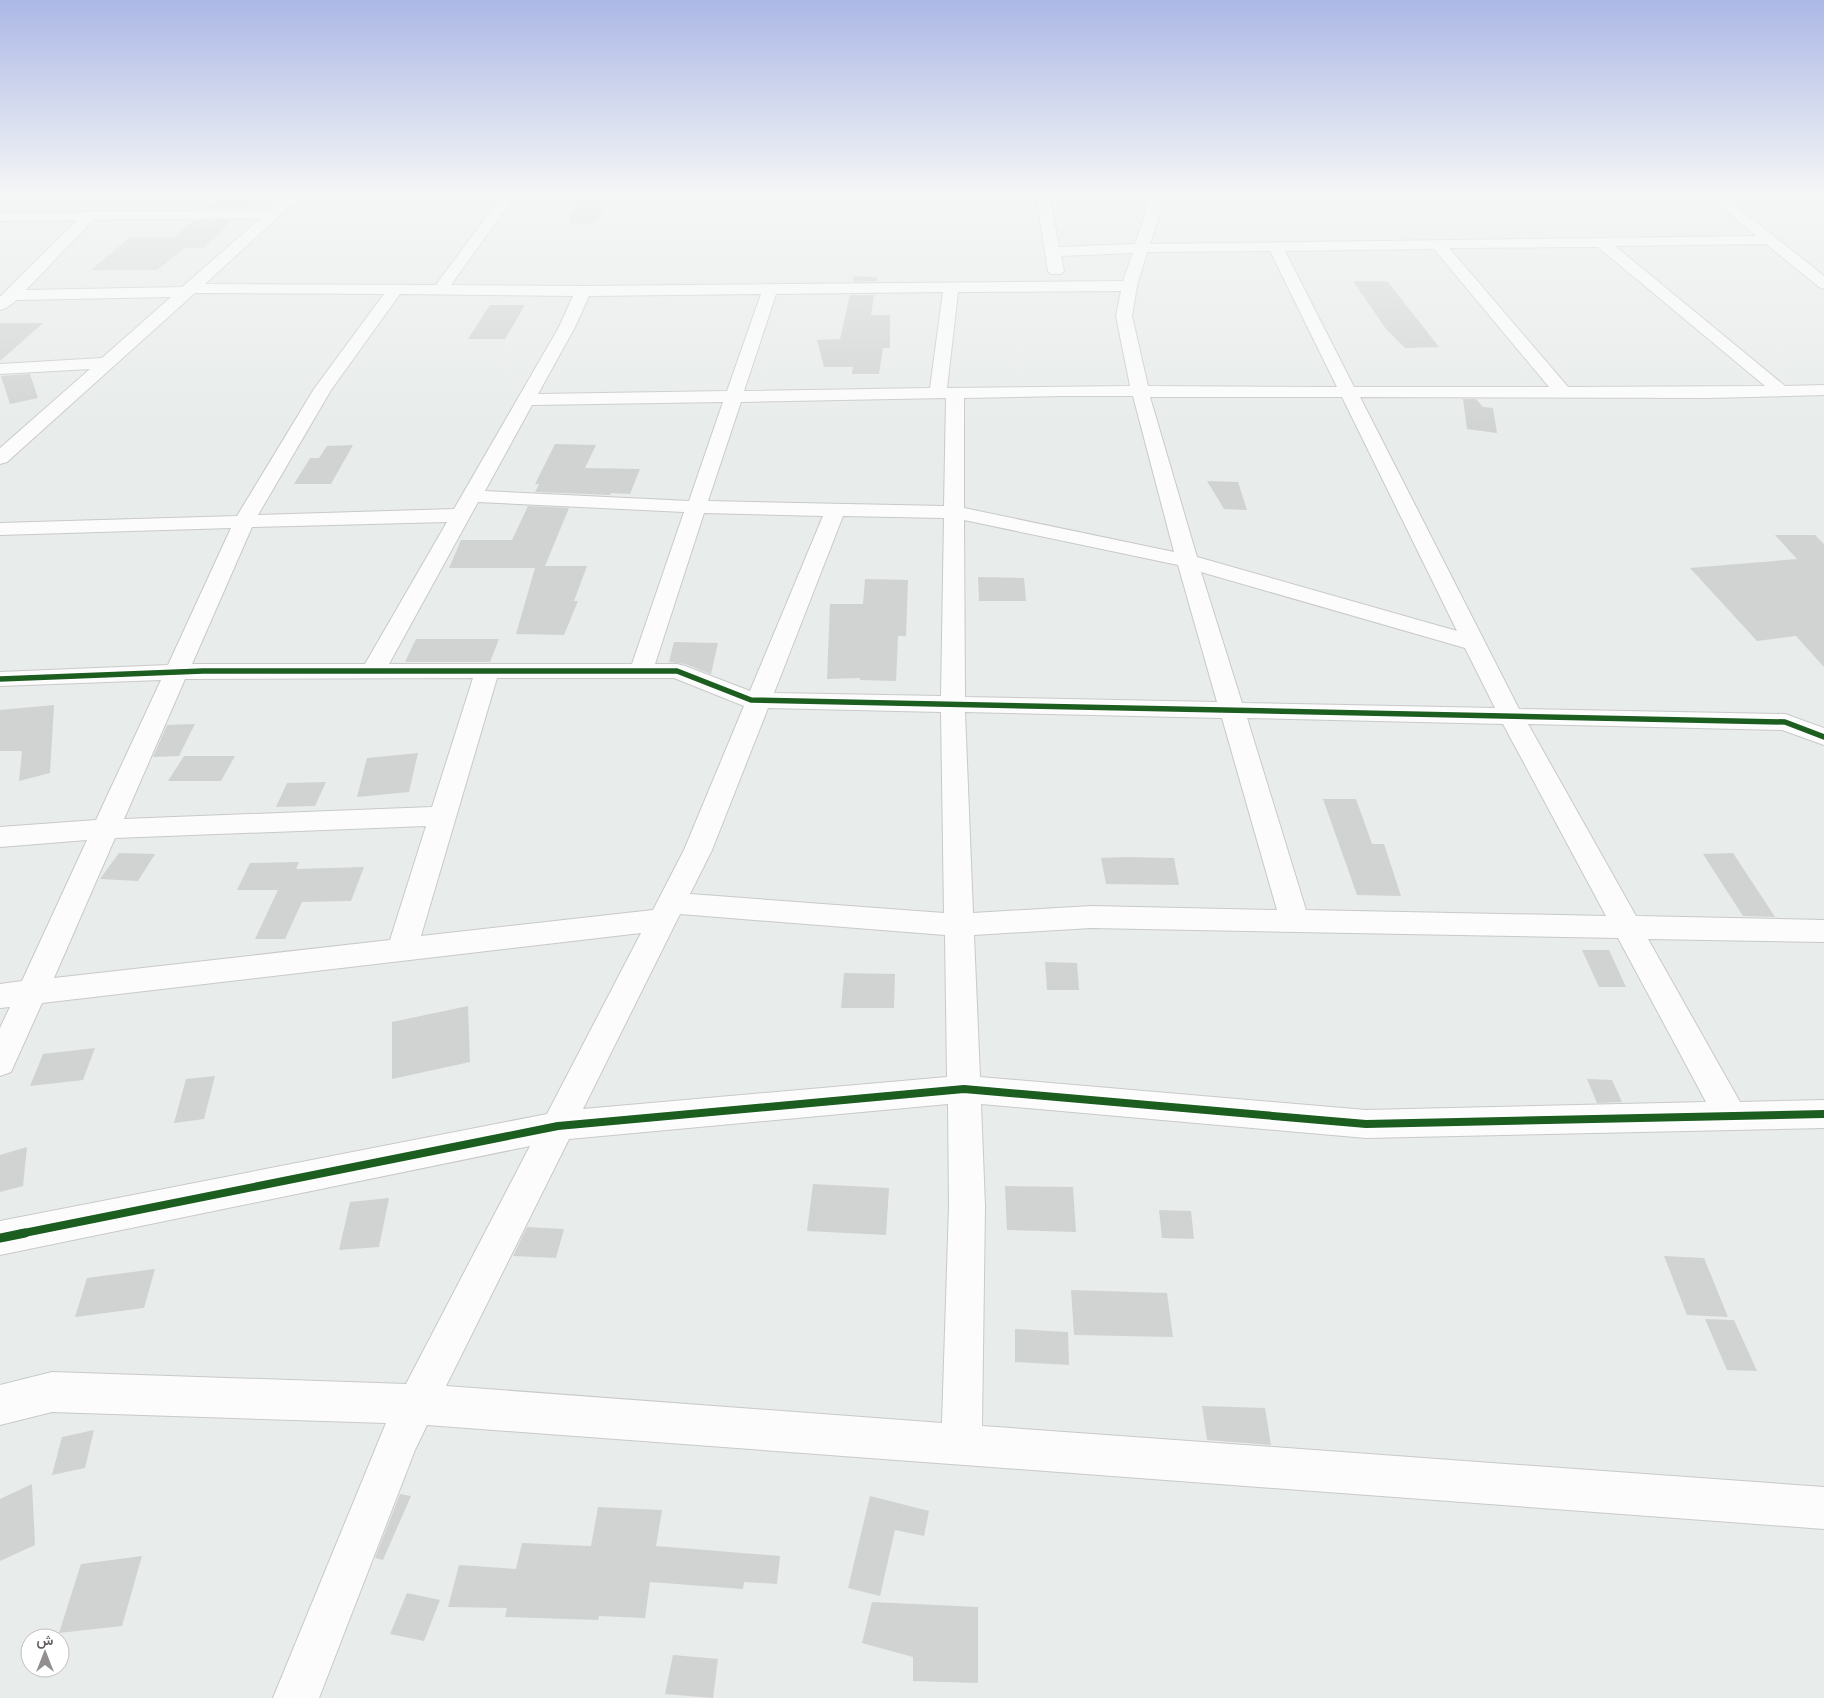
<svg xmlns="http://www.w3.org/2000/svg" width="1824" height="1698" font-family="Lato,Vazirmatn,sans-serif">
<rect width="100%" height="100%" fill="#e8eceb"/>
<g fill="#d1d3d2">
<polygon points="263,196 247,208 205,209 218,197"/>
<polygon points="613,196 595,223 568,223 578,197"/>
<polygon points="232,220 204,248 185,248 157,270 91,270 130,237 174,238 192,221"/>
<polygon points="854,276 877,277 877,281 853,282"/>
<polygon points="1353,281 1387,281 1439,347 1405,348 1386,329"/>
<polygon points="850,295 874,295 871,315 890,315 890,348 883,348 879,374 852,374 853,367 824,367 817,340 840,339"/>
<polygon points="490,305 525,305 505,339 468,339"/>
<polygon points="0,323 43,323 0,361"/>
<polygon points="30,374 38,398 10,404 1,376"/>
<polygon points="1463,399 1476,399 1483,407 1493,408 1497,433 1467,429"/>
<polygon points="555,444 596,445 585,468 640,469 630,494 611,493 610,495 535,492 539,484 535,484"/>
<polygon points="353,445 331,484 294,484 310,458 319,458 327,446"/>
<polygon points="1207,481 1238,482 1247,510 1224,509"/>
<polygon points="528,506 569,508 545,566 587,566 574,601 578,601 564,635 516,634 535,568 449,568 461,540 512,540"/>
<polygon points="1775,535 1815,535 1824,544 1824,667 1796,636 1757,641 1690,568 1797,559"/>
<polygon points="978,577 1024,578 1026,601 979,601"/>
<polygon points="865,579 908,580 906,636 898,636 896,681 860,680 860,678 827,679 830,604 863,604"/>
<polygon points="416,639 499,639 490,662 405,662"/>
<polygon points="674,642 718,643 711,674 685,664 669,662"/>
<polygon points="54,705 50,773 19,781 22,751 0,751 0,710"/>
<polygon points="195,724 179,756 153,757 167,725"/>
<polygon points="418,753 409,792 357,797 367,758"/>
<polygon points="184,756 235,756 221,781 168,781"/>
<polygon points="326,782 315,806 276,807 287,783"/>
<polygon points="1323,799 1356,799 1372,844 1384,844 1401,896 1357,895"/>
<polygon points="119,853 155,854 138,881 100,879"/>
<polygon points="1733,853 1775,917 1743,916 1703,854"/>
<polygon points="1127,857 1174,858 1179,885 1106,884 1101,858"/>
<polygon points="299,862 296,869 364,867 351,901 302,902 285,939 255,939 278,890 237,890 250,863"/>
<polygon points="1582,950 1609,950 1626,987 1599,987"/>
<polygon points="1045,962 1077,963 1079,990 1047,990"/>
<polygon points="844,973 895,974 894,1008 841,1008"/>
<polygon points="468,1006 470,1062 392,1079 392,1022"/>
<polygon points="95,1048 83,1080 30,1086 43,1054"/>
<polygon points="215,1076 204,1119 174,1123 186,1079"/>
<polygon points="1587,1079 1612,1080 1622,1102 1597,1103"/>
<polygon points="27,1147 23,1186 0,1192 0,1155"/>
<polygon points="813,1184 889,1188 886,1235 807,1231"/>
<polygon points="1005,1186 1073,1187 1076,1232 1007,1230"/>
<polygon points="389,1198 379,1247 339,1250 350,1202"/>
<polygon points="1159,1210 1191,1211 1194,1239 1162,1238"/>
<polygon points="527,1227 564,1229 556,1258 513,1256"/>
<polygon points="1664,1256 1704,1258 1728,1317 1687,1315"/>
<polygon points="155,1269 144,1308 75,1317 87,1278"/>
<polygon points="1071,1290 1167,1293 1173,1337 1074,1335"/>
<polygon points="1705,1319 1734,1320 1757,1371 1727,1370"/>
<polygon points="1015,1329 1068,1332 1069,1365 1015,1362"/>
<polygon points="1202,1406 1265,1408 1271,1445 1207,1440"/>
<polygon points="94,1430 85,1468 52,1475 62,1437"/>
<polygon points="32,1484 35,1545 0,1561 0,1499"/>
<polygon points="400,1494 411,1496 383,1560 375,1558"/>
<polygon points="870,1496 929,1511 924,1536 895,1530 880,1596 848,1588"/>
<polygon points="598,1507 662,1510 656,1546 780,1556 777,1584 744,1582 743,1589 650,1582 645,1618 599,1616 598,1620 505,1617 507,1608 448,1607 459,1565 516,1569 522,1543 591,1546"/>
<polygon points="142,1556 122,1626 59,1633 81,1564"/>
<polygon points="407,1593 440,1600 424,1641 390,1634"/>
<polygon points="872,1602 978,1607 978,1683 913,1681 913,1657 862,1643"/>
<polygon points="673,1655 718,1659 713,1698 665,1694"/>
</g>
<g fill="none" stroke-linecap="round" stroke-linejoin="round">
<g stroke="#c9c9ca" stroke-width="2">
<path id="minor" d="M 289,194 L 303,194 L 205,284 L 436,285 L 503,194 L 516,194 L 451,285 L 583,286 L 1123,281 L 1133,253 L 1061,256 L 1064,271 L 1061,274 L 1051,274 L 1048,271 L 1036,194 L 1049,194 L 1059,247 L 1135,244 L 1148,206 L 1150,194 L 1163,194 L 1162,206 L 1150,244 L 1756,236 L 1706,194 L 1721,194 L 1824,276 L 1824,289 L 1819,287 L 1766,244 L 1615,246 L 1785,386 L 1824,385 L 1824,395 L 1709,398 L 1360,397 L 1519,709 L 1785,714 L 1824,728 L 1824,745 L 1782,730 L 1528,724 L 1636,916 L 1824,920 L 1824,942 L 1648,939 L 1740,1102 L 1824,1100 L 1824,1128 L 1366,1138 L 981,1104 L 985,1206 L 982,1426 L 1824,1487 L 1824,1529 L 427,1425 L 415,1450 L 319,1698 L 273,1698 L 386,1423 L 52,1412 L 0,1425 L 0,1385 L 52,1372 L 406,1384 L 530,1146 L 0,1255 L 0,1221 L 547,1114 L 641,933 L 42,1003 L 11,1072 L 0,1076 L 0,1028 L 10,1007 L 0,1008 L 0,984 L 22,981 L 87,840 L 0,847 L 0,827 L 96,820 L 161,680 L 0,686 L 0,672 L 168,665 L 231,528 L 0,535 L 0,523 L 237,516 L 314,389 L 384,294 L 195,293 L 7,462 L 0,464 L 0,448 L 90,369 L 0,374 L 0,364 L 102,358 L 171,297 L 17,300 L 6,308 L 0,310 L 0,297 L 77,220 L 0,221 L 0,213 L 270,210 ZM 261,218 L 182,287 L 26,290 L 93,220 ZM 1598,247 L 1765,386 L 1568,387 L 1449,248 ZM 1434,249 L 1549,387 L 1354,387 L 1285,251 ZM 1270,251 L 1337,387 L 1148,386 L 1132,316 L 1137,286 L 1147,252 ZM 1121,291 L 1116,316 L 1130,386 L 947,388 L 958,292 ZM 943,292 L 930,388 L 744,391 L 776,294 ZM 400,294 L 573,296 L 559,327 L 454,509 L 258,515 L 331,390 ZM 761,294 L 727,391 L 538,394 L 575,327 L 589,296 ZM 1062,396 L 1133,396 L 1174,552 L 964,508 L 964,398 ZM 1150,397 L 1342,397 L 1457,631 L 1197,557 ZM 946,398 L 944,506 L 708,501 L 741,402 ZM 723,402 L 689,501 L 485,491 L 532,405 ZM 478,502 L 684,512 L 632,664 L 389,664 ZM 704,513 L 823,516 L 750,691 L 685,666 L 677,664 L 655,664 ZM 843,516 L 944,518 L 941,696 L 774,693 ZM 964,520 L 1178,565 L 1217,702 L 965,697 ZM 447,522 L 365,664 L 192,664 L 252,527 ZM 1201,572 L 1465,648 L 1495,708 L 1242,703 ZM 473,678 L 432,807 L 124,819 L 185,679 ZM 497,678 L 674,678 L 744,706 L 684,850 L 653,910 L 421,936 ZM 768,708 L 941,712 L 944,913 L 690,894 L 712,850 ZM 965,712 L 1222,718 L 1277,910 L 1091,906 L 973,913 ZM 1247,718 L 1503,724 L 1606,916 L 1306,910 ZM 426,826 L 390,940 L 54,978 L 115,838 ZM 680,914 L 945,935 L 947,1077 L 583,1109 ZM 1091,928 L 1618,938 L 1706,1102 L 1366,1110 L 980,1077 L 974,935 ZM 948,1104 L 949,1206 L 942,1423 L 446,1386 L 569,1139 Z"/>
</g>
<use href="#minor" fill="#fcfcfc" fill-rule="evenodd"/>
<g stroke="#fff" stroke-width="8">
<polyline id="cycleway-far2" points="0,679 203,671 677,671 751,700 1785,722 1824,737"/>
</g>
<g stroke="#fff" stroke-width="11">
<polyline id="cycleway-far1" points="19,1234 558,1126 964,1089 1366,1124 1824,1114"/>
</g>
<g stroke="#fff" stroke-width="12">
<polyline id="cycleway" points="0,1238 25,1233"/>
</g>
<use href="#cycleway-far2" stroke="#1b5e20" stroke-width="5.5"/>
<use href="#cycleway-far1" stroke="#1b5e20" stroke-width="8"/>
<use href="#cycleway" stroke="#1b5e20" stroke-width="9"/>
</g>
<linearGradient id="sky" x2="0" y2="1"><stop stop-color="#acb8e6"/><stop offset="0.45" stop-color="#f5f6f6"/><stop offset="1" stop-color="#f5f6f6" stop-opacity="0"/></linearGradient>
<rect width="1824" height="431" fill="url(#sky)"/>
<g transform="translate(45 1653)"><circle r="24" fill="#ffffff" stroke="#c1bec0"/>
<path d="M0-4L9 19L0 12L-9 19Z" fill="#938f91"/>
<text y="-8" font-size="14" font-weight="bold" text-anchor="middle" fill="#655d61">ش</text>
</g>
</svg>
